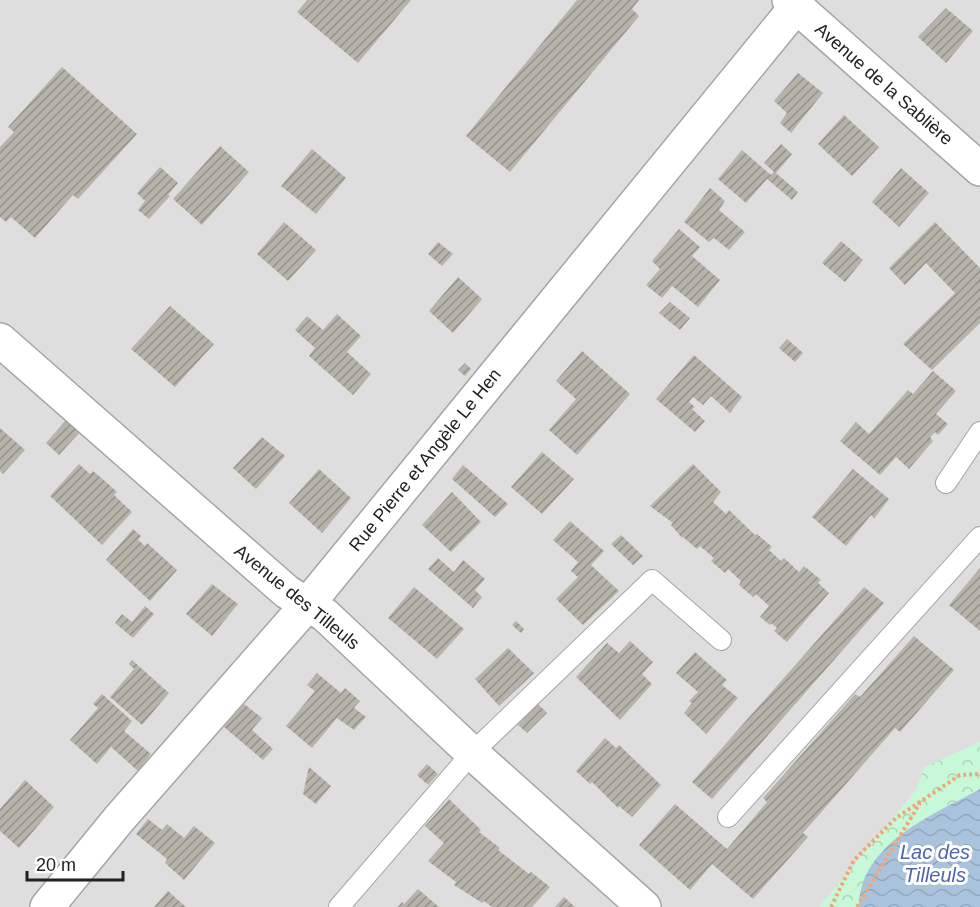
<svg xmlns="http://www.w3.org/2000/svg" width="980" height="907" font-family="Arial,sans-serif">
<defs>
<pattern id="park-crowns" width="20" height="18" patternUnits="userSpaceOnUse" patternTransform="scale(1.5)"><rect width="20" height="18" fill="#c7f8d8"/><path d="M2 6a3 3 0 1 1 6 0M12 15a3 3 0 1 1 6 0" fill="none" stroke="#abd4b9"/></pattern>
<pattern id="water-waves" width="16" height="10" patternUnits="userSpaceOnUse" patternTransform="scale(1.5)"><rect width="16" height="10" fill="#aac3dc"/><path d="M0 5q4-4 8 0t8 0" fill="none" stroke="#92a7bc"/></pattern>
<pattern id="building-hatch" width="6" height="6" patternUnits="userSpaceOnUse" patternTransform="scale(1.5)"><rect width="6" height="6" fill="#b6b3aa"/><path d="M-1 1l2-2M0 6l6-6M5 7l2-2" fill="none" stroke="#94918a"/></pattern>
</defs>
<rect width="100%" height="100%" fill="#f1f0e8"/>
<rect fill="#dfdede" x="0" y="0" width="980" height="907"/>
<polygon fill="url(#park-crowns)" points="980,742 980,907 819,907 916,790 925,767"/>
<path fill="url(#water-waves)" d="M 980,789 L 980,907 L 859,907 C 860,843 933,815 980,789 Z"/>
<g fill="url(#building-hatch)">
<polygon points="307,0 411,0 358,63 297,12"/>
<polygon points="577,0 639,0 632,9 639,16 510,172 466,136"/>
<polygon points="946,8 973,31 946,63 918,37"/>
<polygon points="62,67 137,134 78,199 73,195 35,238 11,217 6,222 0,217 0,147 14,132 8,127"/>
<polygon points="798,73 823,93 791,133 780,123 787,113 774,101"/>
<polygon points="844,115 879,147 852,176 818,144"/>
<polygon points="781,144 792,154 776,173 798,192 792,200 767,179 746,203 718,179 742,150 771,175 774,172 764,163"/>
<polygon points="220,146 249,172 202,225 173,199"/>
<polygon points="312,149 346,178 316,214 281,186"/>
<polygon points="160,167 178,183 168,195 170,196 149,219 138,210 145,201 137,193"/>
<polygon points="901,168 929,193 899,227 872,202"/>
<polygon points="710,188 725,201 719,210 745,232 729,250 714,238 709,242 684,222"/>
<polygon points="284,222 316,250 288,281 257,254"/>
<polygon points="935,222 980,268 980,323 932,370 903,344 955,293 926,263 905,285 889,268"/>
<polygon points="679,229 700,247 692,256 720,280 698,307 672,286 662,298 646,285 660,269 652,261"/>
<polygon points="841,241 863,260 845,282 822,263"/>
<polygon points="438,242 453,254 442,266 428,254"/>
<polygon points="458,277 482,299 453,333 429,311"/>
<polygon points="670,302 690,318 680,330 659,313"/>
<polygon points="170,306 214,344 175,387 131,349"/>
<polygon points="337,314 361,336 347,352 371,374 353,395 309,356 315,348 295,330 307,316 323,330"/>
<polygon points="787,339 803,353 795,362 779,348"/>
<polygon points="582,351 630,394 577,455 549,430 576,399 556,381"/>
<polygon points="694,355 742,397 730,413 711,396 703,405 693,397 689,402 695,407 692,409 705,421 695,432 656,399"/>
<polygon points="465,363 471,369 465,376 458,370"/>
<polygon points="933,371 956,391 936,414 948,424 938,435 935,432 930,437 933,441 909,469 896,457 880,475 840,441 856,422 869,434 908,390 913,394"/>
<polygon points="66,420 80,432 59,455 46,443"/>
<polygon points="0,428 25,450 3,474 0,471"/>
<polygon points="262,437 285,456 256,489 233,468"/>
<polygon points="542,452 574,479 542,514 511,487"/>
<polygon points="79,464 90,474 93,471 106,482 117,492 114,495 132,512 102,545 50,496"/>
<polygon points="693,464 721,492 713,502 726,514 729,510 755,535 757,534 772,547 769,550 781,561 784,558 799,572 804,566 821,580 818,583 829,593 787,642 774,631 777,628 771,623 770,625 760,617 769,606 756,594 753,597 739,585 741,581 728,569 725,573 711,561 714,558 700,546 697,549 683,537 682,538 671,525 673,523 650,506"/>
<polygon points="463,465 508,504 495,517 452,479"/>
<polygon points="319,469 351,498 322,533 289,503"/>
<polygon points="853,469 889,499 874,519 871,515 846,546 812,517"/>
<polygon points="452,492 481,522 451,552 422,525"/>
<polygon points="570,521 604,551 591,565 619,591 583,625 556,599 578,577 571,571 578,562 553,540"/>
<polygon points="133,529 141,536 138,540 145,546 147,543 177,570 150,601 106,560"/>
<polygon points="621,535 643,556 633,565 611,544"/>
<polygon points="438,558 454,572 463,560 485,579 475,590 482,597 473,608 428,569"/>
<polygon points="980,568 980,631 949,605"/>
<polygon points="212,584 238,604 212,636 186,614"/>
<polygon points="414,587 464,629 437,659 388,618"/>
<polygon points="864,587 884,603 712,799 692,782"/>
<polygon points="145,606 154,614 133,638 115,623 122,614 132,622"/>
<polygon points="516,621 524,629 521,633 512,625"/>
<polygon points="914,636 954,670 900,732 895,728 803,833 808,837 753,899 712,864 690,890 639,845 675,804 727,849 767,802 763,798 855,694 860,697"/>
<polygon points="630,641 653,662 642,674 652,684 620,720 576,677 607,643 619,653"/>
<polygon points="508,648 534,673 499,706 475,679"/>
<polygon points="695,652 727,680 722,685 738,698 706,734 684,713 692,703 689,701 698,692 676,673"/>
<polygon points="132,660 169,693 142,725 110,697 134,669 129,664"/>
<polygon points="317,673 341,693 345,688 360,701 354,708 366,717 354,730 337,718 312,748 286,726 315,691 307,685"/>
<polygon points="102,694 132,721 124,731 151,754 138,771 111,747 97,764 70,740 98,708 93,704"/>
<polygon points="244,704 262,718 252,730 273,749 263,760 224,727"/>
<polygon points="538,704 547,713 527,733 518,725"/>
<polygon points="605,738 616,748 619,745 661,785 632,817 619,806 618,808 592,782 590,784 576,771"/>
<polygon points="427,764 438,774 428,785 417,775"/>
<polygon points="309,767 331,786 316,804 303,794"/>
<polygon points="25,780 54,807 19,848 0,831 0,809"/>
<polygon points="449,799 481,830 479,832 500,848 498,850 529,874 531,872 550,887 532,907 492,907 484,901 482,903 454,885 456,882 428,861 444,843 425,826"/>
<polygon points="148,819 162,830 167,824 184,838 194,826 215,843 184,880 165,863 167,859 136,834"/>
<polygon points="418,889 439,907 398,907 402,902 404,904"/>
<polygon points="168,891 186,907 154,907"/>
<polygon points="564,897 575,907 555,907"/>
</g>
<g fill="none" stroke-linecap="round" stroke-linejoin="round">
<g stroke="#a5a5a5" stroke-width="22">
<g id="service">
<polyline points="946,483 980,432"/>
<polyline points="728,817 980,537"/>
<polyline points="339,907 472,753 652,580 721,640"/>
</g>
</g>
<g stroke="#a5a5a5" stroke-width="36">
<g id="minor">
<polyline points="789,0 980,169"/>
<polyline points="0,340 287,592 325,615 472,753 644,907"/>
<polyline points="47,907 119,819 307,605 796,7"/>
</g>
</g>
<g stroke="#f5a574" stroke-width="4" stroke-dasharray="3 3" stroke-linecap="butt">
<polyline points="831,907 854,860 896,818 960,775 980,774"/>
<polyline points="857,907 920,803"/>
</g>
<use href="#service" stroke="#fff" stroke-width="20"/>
<use href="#minor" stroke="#fff" stroke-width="33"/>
</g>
<g text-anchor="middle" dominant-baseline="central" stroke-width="6" stroke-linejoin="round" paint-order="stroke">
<g font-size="18" fill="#212121" stroke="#fff">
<text transform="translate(884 84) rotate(41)">Avenue de la Sablière</text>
<text transform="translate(425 460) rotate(-51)">Rue Pierre et Angèle Le Hen</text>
<text transform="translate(297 597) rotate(39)">Avenue des Tilleuls</text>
</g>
<g font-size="20" font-style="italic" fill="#4f65ae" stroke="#fff">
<text x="935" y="852">Lac des<tspan x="935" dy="23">Tilleuls</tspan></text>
</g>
</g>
<path d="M27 871v9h96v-9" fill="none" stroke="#212121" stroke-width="3"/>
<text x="36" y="871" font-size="18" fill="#212121" stroke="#ffffff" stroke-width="4.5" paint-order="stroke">20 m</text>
</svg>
